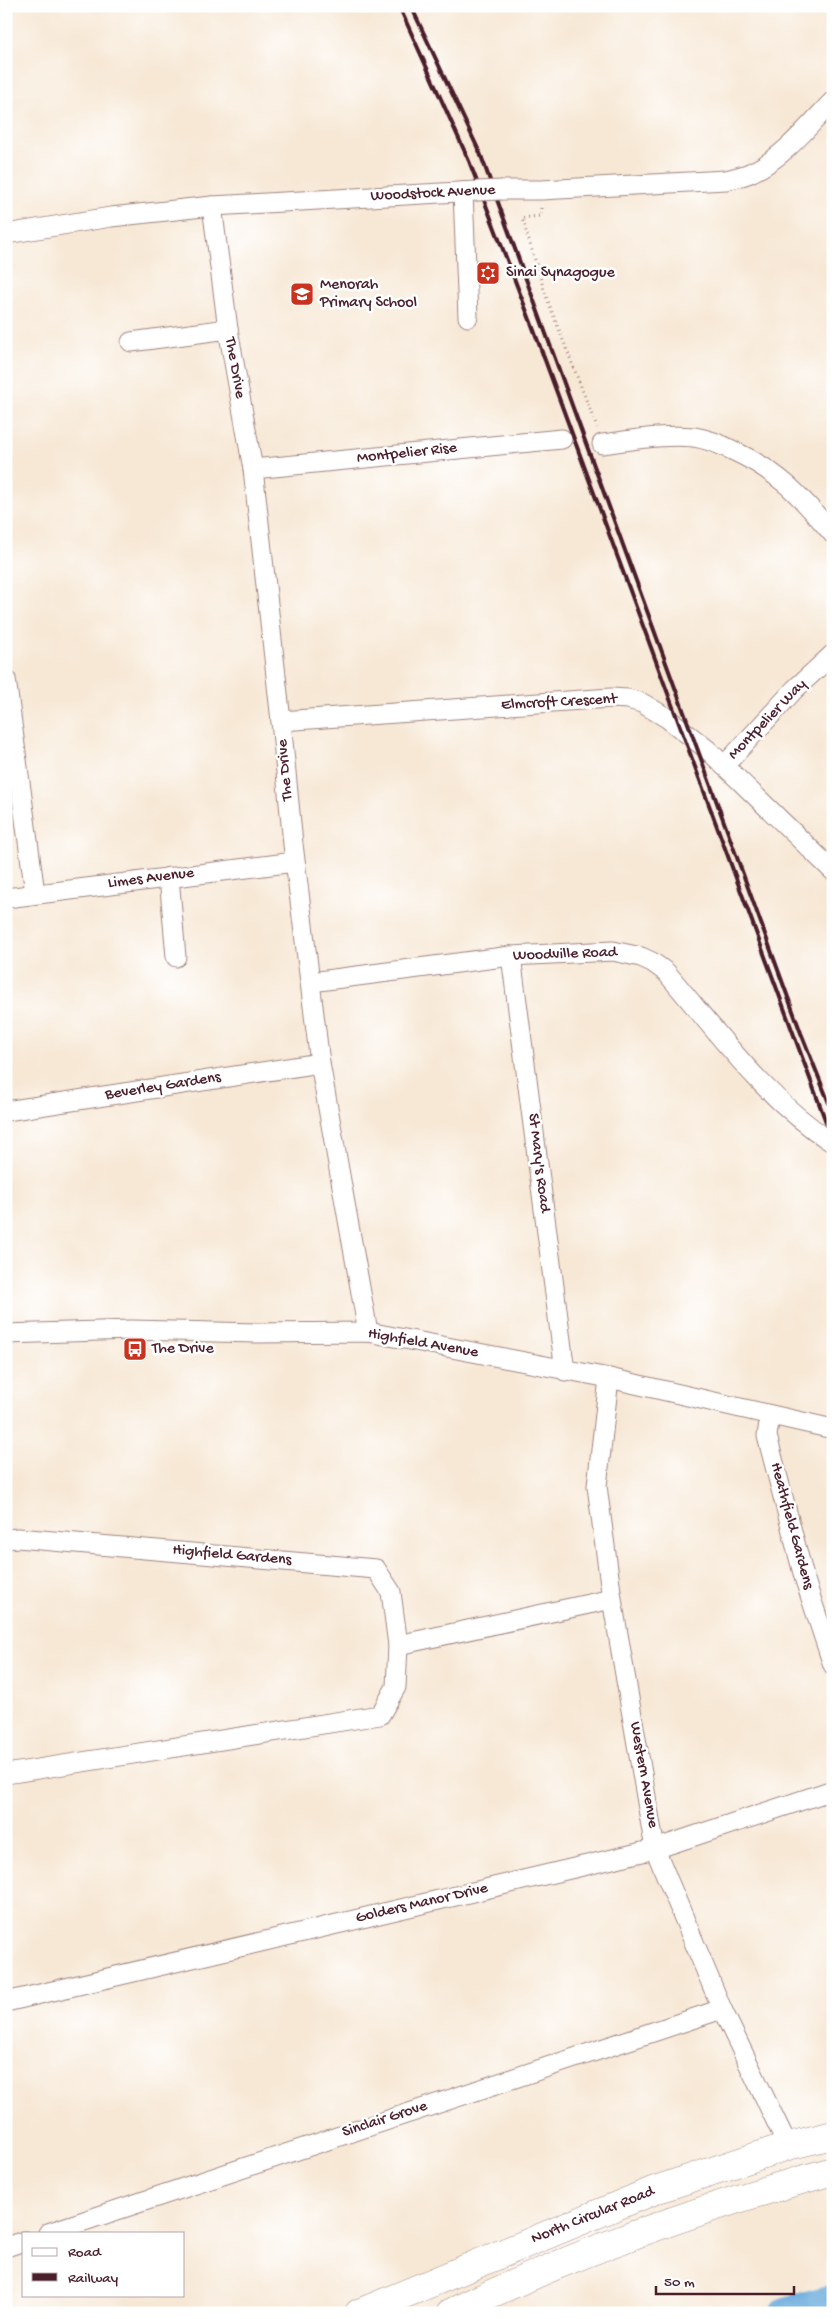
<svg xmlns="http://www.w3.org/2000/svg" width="839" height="2319" font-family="'Gochi Hand',sans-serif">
<rect width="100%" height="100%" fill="#fff"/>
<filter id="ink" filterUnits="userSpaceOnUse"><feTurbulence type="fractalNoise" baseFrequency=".02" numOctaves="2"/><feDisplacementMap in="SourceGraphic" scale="10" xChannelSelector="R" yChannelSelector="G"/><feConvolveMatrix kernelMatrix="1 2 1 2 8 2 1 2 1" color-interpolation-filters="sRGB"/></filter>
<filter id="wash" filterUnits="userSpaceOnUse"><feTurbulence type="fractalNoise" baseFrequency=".0096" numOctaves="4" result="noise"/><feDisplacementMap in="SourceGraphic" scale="20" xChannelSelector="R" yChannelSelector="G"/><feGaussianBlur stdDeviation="1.12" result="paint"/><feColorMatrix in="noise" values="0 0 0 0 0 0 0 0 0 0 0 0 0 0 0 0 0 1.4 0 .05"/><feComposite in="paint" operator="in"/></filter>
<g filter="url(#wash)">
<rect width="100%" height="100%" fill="#f7e8d5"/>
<polygon fill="#84ac62" stroke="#676646" points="833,2286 833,2304 812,2313 697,2313 755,2311 781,2306"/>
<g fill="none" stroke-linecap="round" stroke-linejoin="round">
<polyline stroke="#67aadb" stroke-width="32" points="786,2313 833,2300"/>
</g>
</g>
<g filter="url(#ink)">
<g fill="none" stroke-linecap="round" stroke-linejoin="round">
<g stroke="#a08480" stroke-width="21">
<g id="minor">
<path d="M 502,190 L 541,190 L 726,180 C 735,178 744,176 752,172 C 785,157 808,126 833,101"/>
<polyline points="463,192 468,317"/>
<polyline points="212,206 228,329 253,469 281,721 293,844 320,1063 368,1332"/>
<polyline points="6,234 111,217 212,206 476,191"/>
<polyline points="131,342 228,329"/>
<path d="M 602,444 C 633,440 663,434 694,437 C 708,439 722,445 734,451 C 781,473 800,496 833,534"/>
<polyline points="253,469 562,439"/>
<polyline points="6,679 35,893"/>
<polyline points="281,721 611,698 628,699 642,703 667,718 708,750 833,871"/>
<polyline points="724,766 795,689 833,654"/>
<polyline points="169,877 176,957"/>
<polyline points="6,898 295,862"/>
<polyline points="511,956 565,1371"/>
<path d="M 311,982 L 511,956 L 613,951 L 641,957 L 652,962 L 666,972 C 718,1033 765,1099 833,1143"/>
<polyline points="6,1111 320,1063"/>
<polyline points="6,1334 131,1330 257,1333 368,1332 609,1378 833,1429"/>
<polyline points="609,1378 597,1486 612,1599 655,1849 722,2009 788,2146"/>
<polyline points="770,1415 767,1436 804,1577 833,1665"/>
<polyline points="6,1539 18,1538 376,1569 391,1592 398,1645"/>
<polyline points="6,1774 380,1715 396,1687 398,1645 612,1599"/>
<polyline points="6,2002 655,1849 833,1790"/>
<polyline points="48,2233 722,2009"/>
<polyline points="6,2247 24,2241"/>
</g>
</g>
<g stroke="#a08480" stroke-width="29">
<g id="highway">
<polyline points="359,2313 655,2190 788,2146 833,2135"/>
<path d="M 450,2313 C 573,2254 702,2207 833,2171"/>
</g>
</g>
<polyline stroke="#a08480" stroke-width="3" stroke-dasharray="1 4" stroke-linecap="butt" points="541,208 541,216 522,218 546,296 597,428"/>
<use href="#minor" stroke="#fff" stroke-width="19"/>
<use href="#highway" stroke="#fff" stroke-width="28"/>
<g stroke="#4a1f2b" stroke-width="4">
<polyline points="399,6 469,161 532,325 833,1141"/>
<polyline points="411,6 480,153 801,1033 833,1113"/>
</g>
<g stroke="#a08480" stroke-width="21" stroke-linecap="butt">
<polyline id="minor-bridge" points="476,191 502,190"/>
</g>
<use href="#minor-bridge" stroke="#fff" stroke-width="19"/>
</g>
</g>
<defs>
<g id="synagogue-square" transform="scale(1.25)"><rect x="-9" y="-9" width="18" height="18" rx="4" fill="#c8321e" stroke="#fff"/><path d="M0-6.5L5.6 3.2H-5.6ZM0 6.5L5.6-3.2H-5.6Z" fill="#fff"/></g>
<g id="school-square" transform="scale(1.25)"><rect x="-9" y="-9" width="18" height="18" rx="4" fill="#c8321e" stroke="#fff"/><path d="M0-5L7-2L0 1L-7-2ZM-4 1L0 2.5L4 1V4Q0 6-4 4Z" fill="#fff"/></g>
<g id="bus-square" transform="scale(1.25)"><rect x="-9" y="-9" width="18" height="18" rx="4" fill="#c8321e" stroke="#fff"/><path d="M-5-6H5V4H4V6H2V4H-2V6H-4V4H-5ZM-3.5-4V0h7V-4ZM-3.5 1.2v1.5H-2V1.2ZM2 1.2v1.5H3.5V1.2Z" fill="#fff"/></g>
</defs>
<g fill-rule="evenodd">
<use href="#synagogue-square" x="488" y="273"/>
<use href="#school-square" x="302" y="294"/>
<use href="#bus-square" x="135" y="1349"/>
</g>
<g text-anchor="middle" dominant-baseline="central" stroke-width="5" stroke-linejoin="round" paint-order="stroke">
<g font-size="16" fill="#4a1f2b" stroke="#fff">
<text transform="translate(433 194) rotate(-3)">Woodstock Avenue</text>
<text transform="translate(234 368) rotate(80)">The Drive</text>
<text transform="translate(407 454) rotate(-6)">Montpelier Rise</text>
<text transform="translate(559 703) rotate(-3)">Elmcroft Crescent</text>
<text transform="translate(768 720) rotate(-46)">Montpelier Way</text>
<text transform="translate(286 770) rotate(-95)">The Drive</text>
<text transform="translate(151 879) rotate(-7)">Limes Avenue</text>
<text transform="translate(565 955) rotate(-2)">Woodville Road</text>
<text transform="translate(163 1087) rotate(-9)">Beverley Gardens</text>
<text transform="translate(538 1163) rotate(83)">St Mary's Road</text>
<text transform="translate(423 1344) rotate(10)">Highfield Avenue</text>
<text transform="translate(791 1526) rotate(75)">Heathfield Gardens</text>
<text transform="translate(232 1556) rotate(5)">Highfield Gardens</text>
<text transform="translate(643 1775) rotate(80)">Western Avenue</text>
<text transform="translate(422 1904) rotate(-13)">Golders Manor Drive</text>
<text transform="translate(385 2120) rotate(-18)">Sinclair Grove</text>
<text transform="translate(593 2216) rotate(-22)">North Circular Road</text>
</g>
<g font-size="16" fill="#4a1f2b" stroke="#fff" text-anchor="start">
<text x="506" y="273">Sinai Synagogue</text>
<text x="320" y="285">Menorah<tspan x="320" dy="18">Primary School</tspan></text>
<text x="152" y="1349">The Drive</text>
</g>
</g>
<rect width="839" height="2319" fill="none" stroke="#fff" stroke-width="25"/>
<rect x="22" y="2232" width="162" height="65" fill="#ffffff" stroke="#b7a5aa"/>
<rect x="32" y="2248" width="25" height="8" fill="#ffffff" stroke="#b7a5aa"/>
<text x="68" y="2256" font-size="15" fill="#4a1f2b">Road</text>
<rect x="32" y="2273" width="25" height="8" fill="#4a1f2b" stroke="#b7a5aa"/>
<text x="68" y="2282" font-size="15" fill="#4a1f2b">Railway</text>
<path d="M656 2286v8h138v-8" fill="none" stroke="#4a1f2b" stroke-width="2.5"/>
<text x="664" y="2286" font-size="15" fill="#4a1f2b" stroke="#ffffff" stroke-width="4" paint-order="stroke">50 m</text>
</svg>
